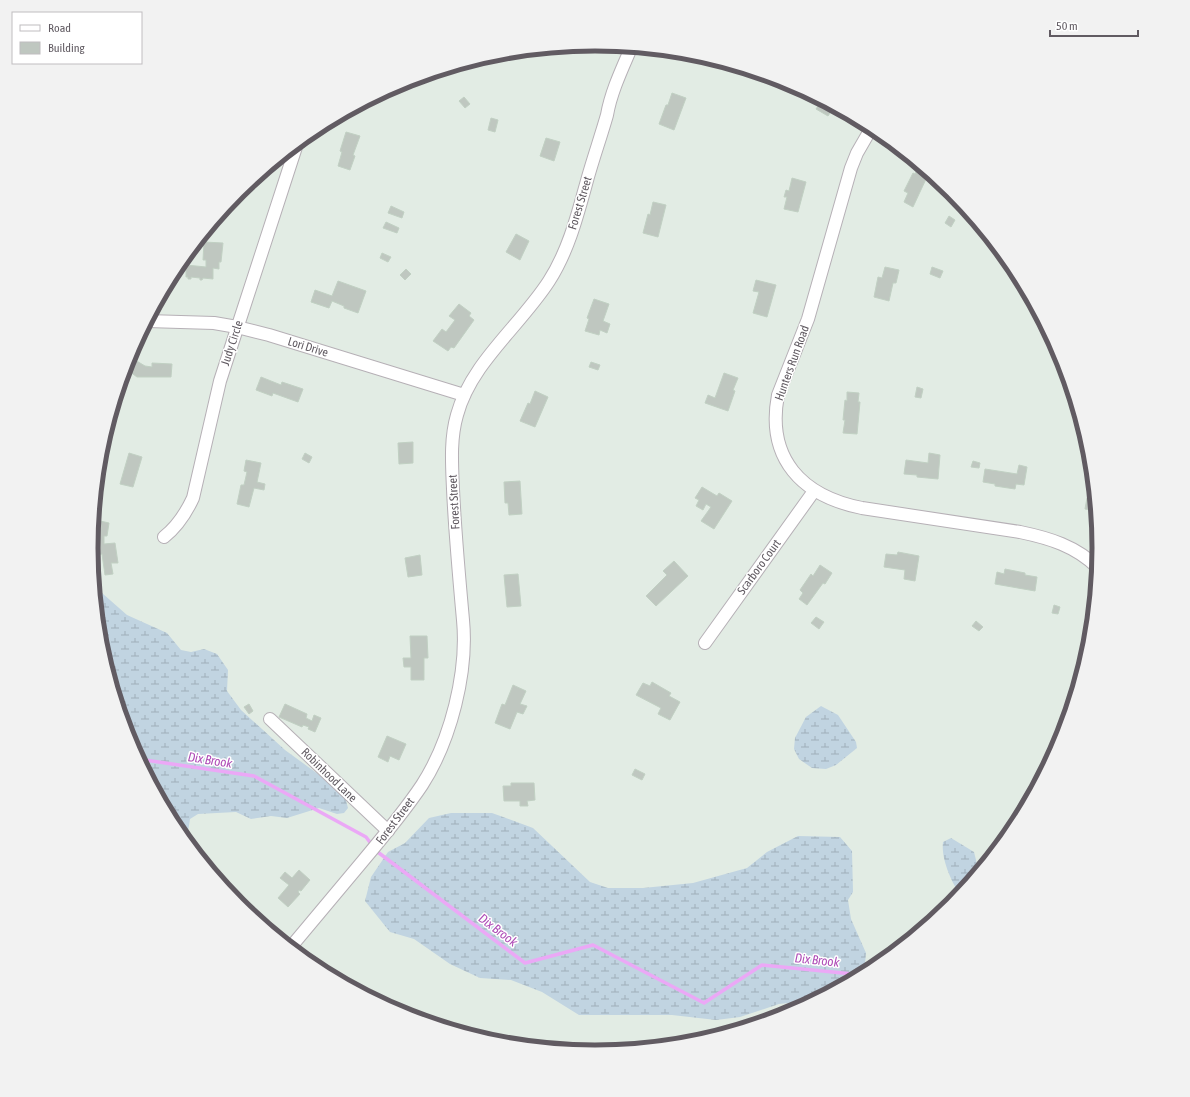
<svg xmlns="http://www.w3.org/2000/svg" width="1190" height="1097" font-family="'Asap Condensed',sans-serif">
<defs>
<pattern id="wetland-marsh" width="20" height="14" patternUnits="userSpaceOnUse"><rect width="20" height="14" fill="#c1d4e1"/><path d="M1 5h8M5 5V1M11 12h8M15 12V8" fill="none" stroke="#a0afba"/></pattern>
</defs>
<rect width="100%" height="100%" fill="#e2ece4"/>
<g fill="url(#wetland-marsh)">
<polygon points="94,586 127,615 167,633 181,650 191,652 204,649 217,654 228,670 227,691 241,710 285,750 344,793 348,808 344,813 337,814 319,808 287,818 271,816 251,819 236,812 198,814 190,819 188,832 202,852 203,862 175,829 129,741 100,647"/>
<polygon points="821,706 838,715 856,742 857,748 836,765 826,769 812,768 799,759 794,749 795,738 806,717"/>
<polygon points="451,813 492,813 533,828 590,882 608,888 643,888 693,883 747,868 767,852 798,836 840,837 852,851 853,892 848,900 851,919 866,953 864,974 815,1000 779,1004 740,1017 716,1020 672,1015 579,1015 542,992 511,980 480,978 450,964 414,939 390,932 365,901 371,877 388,852 405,843 429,818"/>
<path d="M 951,838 L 974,852 L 979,872 L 960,895 C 951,881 941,859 943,842 Z"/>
</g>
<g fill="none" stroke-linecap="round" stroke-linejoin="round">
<g stroke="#eba8f6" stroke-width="3.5">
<polyline points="138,759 254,776 366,837 372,845"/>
<polyline points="375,850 525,963 593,945 704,1003 762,965 863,975"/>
</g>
</g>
<g fill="#bfc7c0" stroke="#c1d0c3">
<polygon points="672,93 686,98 674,130 659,124 666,105 668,105"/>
<polygon points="464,97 470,104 465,108 459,101"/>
<polygon points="822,100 834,107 828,116 816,109"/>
<polygon points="491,118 498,120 495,132 488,130"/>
<polygon points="346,132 360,136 353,155 355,156 350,170 338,166 342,152 340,151"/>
<polygon points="546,138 560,142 554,161 540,156"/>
<polygon points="919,165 930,174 928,180 926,179 913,207 904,202 908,193 904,191 913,173 915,174"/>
<polygon points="792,178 806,182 798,212 784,209 787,197 784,197 786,190 789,191"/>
<polygon points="653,202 666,205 658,237 643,233 648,214 650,215"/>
<polygon points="391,206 404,212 402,218 388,213"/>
<polygon points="949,216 955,220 951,227 945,223"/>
<polygon points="386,222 399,228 397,233 383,228"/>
<polygon points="516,234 529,241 520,260 506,252"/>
<polygon points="204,242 223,243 221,262 219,262 219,269 213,268 213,279 203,278 202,280 200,280 200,278 191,277 191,279 188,279 188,277 186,277 186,265 206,267 206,260 203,260"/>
<polygon points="382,253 391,257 388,262 380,258"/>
<polygon points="885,267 899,270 896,283 893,283 889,301 874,297 878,277 882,278"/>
<polygon points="932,267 943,271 940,278 930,274"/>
<polygon points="406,269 411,274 405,280 400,275"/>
<polygon points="756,280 776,285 767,317 753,313 759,292 753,291"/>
<polygon points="338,281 366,291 358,313 344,308 344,306 332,301 329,308 311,302 315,290 332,296"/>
<polygon points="594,299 609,304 603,321 610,324 607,333 600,330 599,335 585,331 589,319 587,318"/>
<polygon points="459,304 471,313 469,316 474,320 454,348 451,347 448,351 433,341 442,329 446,332 455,320 449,316"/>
<polygon points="130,357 145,366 152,367 152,363 172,364 171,377 137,377 126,369 130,363 128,361"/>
<polygon points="591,362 600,365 598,370 589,367"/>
<polygon points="724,373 738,378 733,390 735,391 728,411 705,403 708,395 715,398"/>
<polygon points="261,377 281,385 282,382 303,389 298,402 273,393 272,396 256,390"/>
<polygon points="917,387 923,389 921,398 915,397"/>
<polygon points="535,391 548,397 535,427 520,421 528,403 530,404"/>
<polygon points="847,392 859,393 858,402 860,402 857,434 843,433 845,420 843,420 845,400 847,401"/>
<polygon points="413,442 413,463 399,464 398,443"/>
<polygon points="129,453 142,457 133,487 120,484"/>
<polygon points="305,453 312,457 309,463 302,459"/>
<polygon points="929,453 940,455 938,479 917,477 917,475 904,474 906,460 928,463"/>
<polygon points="246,460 261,463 257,482 265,484 264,490 254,488 249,507 237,504 241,485 244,485 247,472 244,471"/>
<polygon points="973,461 980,463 979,468 971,467"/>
<polygon points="1019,465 1027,467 1024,485 1016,484 1015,489 995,486 995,484 983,482 985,469 1017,474"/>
<polygon points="520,481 522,514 509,515 508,503 505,503 504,482"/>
<polygon points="702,487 717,496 719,493 732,501 714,529 701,521 711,507 706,504 703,510 696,506 699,500 695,498"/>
<polygon points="1087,498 1095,499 1096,511 1085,509"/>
<polygon points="96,520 109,523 107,536 104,536 104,544 115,543 118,563 111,563 113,574 105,575 102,554 93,555 92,545 97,544 96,535 93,534"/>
<polygon points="898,552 919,556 915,581 904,579 905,570 884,567 886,554 897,555"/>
<polygon points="420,555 422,575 408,577 405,558"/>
<polygon points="674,561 688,576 656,606 646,596 667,575 663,571"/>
<polygon points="820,565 832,573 825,584 823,583 807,605 799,599 803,593 800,590 811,574 813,576"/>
<polygon points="1005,569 1025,573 1025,575 1037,577 1035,591 995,584 997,572 1004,574"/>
<polygon points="518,574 521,606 507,607 504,575"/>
<polygon points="1054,605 1060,607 1058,614 1052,613"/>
<polygon points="816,617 824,622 819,629 811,623"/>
<polygon points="976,621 983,627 979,631 972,626"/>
<polygon points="410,636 427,636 428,658 424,658 424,680 411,680 411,667 404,667 403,658 411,658"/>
<polygon points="652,682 671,693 669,696 680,702 670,720 658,714 661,708 636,695 643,683 650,686"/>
<polygon points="513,685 526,691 520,704 527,706 523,714 517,712 510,729 495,723 502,704 505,705"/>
<polygon points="249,704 253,711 249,714 244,707"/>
<polygon points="285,704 307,714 306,718 312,721 314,715 321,718 315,732 308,729 309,727 303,725 302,727 279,717"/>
<polygon points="387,736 406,744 399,760 390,756 388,762 378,757"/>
<polygon points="635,769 645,774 642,780 632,775"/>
<polygon points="511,783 534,783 535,800 527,801 528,806 520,806 520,801 504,801 503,786 511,786"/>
<polygon points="299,870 310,880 301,891 299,890 298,892 300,894 288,907 278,898 289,885 280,878 285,872 292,878"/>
</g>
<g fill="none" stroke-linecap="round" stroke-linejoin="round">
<g stroke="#b6b0b6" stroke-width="14">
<g id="minor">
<path d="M 872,127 L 857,153 L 851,168 L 808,319 L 778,395 C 766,459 802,496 862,508 L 1020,532 C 1049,538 1076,546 1098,568"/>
<polyline points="147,321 214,323 237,327 269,335 464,395"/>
<path d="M 164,537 C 178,526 186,513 193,498 L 220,381 L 297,144"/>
<polyline points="705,643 814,491"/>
<polyline points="270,719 388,831"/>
<path d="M 290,948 C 314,919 338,891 362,862 C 383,837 404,812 422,785 C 451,740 468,672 463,620 C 459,576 455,533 453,489 C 452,465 450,439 457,415 C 471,363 520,326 549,281 C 569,250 578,213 588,177 C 594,156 601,136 607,115 C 611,92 622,69 631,48"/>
</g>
</g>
<use href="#minor" stroke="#fff" stroke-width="12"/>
</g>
<g text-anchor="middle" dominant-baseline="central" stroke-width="3" stroke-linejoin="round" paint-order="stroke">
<g font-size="12" fill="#615b62" stroke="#fff">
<text transform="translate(580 203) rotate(-73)">Forest Street</text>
<text transform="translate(232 343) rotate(-72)">Judy Circle</text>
<text transform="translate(308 347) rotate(17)">Lori Drive</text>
<text transform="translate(792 363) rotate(-70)">Hunters Run Road</text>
<text transform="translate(454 502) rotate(-93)">Forest Street</text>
<text transform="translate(759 567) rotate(-54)">Scarboro Court</text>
<text transform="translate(329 775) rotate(44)">Robinhood Lane</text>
<text transform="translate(395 821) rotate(-53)">Forest Street</text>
</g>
<g font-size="13" font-style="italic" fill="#af4db7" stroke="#fff">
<text transform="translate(210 760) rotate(9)">Dix Brook</text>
<text transform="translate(498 930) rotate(37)">Dix Brook</text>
<text transform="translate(817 960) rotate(6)">Dix Brook</text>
</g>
</g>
<path d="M0 0H1190V1097H0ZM98 548a497 497 0 1 1 994 0a497 497 0 1 1-994 0Z" fill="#f2f2f2" fill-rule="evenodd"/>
<path fill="none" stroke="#615b62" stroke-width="5" d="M98 548a497 497 0 1 1 994 0a497 497 0 1 1-994 0Z"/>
<rect x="12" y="12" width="130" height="52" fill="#ffffff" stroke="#c0bdc0"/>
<rect x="20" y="25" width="20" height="6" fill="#ffffff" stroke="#c0bdc0"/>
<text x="48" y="32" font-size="12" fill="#615b62">Road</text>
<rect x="20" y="42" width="20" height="12" fill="#bfc7c0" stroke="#c0bdc0"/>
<text x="48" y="52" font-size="12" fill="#615b62">Building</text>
<path d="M1050 30v6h88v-6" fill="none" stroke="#615b62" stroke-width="2"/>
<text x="1056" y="30" font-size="12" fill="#615b62" stroke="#ffffff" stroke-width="3" paint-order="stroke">50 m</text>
</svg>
